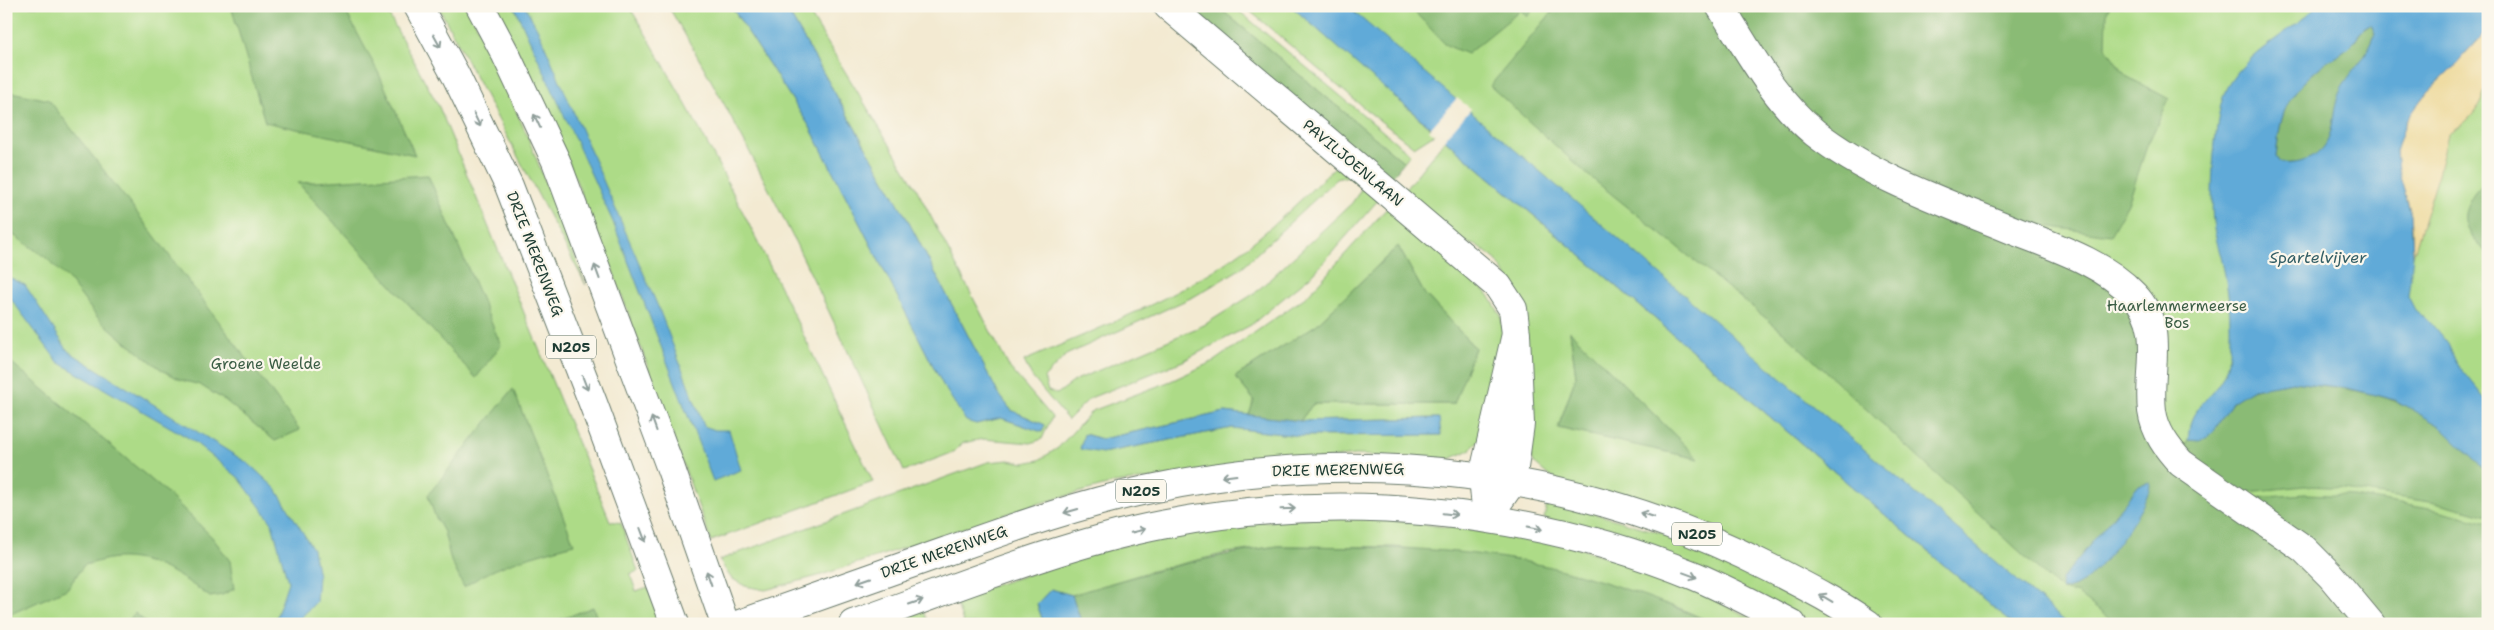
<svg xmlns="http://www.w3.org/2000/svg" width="2494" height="630" font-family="'Shantell Sans',sans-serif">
<rect width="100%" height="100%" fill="#fbf7ec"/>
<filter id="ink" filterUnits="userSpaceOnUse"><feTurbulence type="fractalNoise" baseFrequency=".02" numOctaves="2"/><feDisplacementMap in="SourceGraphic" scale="10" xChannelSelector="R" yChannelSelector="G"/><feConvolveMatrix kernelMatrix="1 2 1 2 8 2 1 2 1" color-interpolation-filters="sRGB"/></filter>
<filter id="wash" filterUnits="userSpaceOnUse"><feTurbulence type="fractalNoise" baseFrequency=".0096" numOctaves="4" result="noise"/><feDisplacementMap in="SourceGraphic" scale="20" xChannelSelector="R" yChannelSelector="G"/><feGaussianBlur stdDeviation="1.12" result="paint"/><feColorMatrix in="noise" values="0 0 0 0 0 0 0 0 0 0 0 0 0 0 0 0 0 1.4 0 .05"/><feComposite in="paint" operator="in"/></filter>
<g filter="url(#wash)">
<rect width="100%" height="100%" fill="#f3ead2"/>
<g fill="#addb87" stroke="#668c5e" fill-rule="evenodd">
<polygon points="6,6 384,6 439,107 610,521 621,523 638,571 630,574 636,591 648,587 661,624 6,624"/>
<polygon points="438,6 468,6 527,135 586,285"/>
<path d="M 495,6 L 629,6 C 722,159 797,321 873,482 L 711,541 L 613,271 L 548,112 Z"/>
<path d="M 668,6 L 731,6 L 810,127 L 943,385 L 976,424 L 1001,418 L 1042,432 L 1045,425 L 1011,410 L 998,393 L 906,217 L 785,6 L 805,6 L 915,186 L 1009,367 L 1052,417 L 1042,439 L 1031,443 L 983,439 L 963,443 L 954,452 L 904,471 C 830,314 758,155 668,6 Z"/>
<polygon points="1217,6 1233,6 1410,154 1404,162"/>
<polygon points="1244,6 1291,6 1436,133 1414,147 1365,109"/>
<polygon points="1334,6 2488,6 2488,624 2058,624"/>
<path d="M 1445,140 L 2013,624 L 1881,624 L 1549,476 L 1535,464 L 1526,446 L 1521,298 L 1496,260 L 1478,246 L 1464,242 L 1403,192 ZM 1570,332 L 1698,458 L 1558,428 L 1576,376 Z"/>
<path d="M 1339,163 L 1380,198 L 1314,273 L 1251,325 L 1183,361 L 1090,398 L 1068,420 L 1032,377 L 1024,361 C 1091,331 1164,304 1225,263 C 1267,234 1303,198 1339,163 ZM 1348,176 L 1362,188 L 1352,203 L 1255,293 L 1204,325 L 1076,380 L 1057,394 L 1048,391 L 1044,378 L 1066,355 L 1195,296 L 1240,269 L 1337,179 Z"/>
<path d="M 1389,206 L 1489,295 L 1501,316 L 1505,347 L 1482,436 L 1470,450 L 1450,459 L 1356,455 L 1114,483 L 1037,504 L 818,576 L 765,590 L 745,586 L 731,578 L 719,560 L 988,462 L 1009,460 L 1024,463 L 1039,460 L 1058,448 L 1092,411 L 1171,381 L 1214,361 L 1307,296 ZM 1398,246 L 1424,293 L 1475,348 L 1453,404 L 1313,404 L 1300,421 L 1438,418 L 1441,435 L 1299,436 L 1232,428 L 1102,453 L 1085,434 L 1102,439 L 1225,412 L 1249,415 L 1254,400 L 1235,377 L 1316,325 Z"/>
<polygon points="1548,500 1682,539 1785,586 1847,624 1813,624 1798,614 1544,518"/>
<polygon points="1350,515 1557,541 1666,576 1763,624 1715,624 1679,608 1517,560 1395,547 1278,546 1227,553 1152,571 1072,595 1051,589 1037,604 1044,624 964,624 954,598 1109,549 1206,526"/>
<polygon points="923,610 929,624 886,624"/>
</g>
<g fill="#8abb74" stroke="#547c54" fill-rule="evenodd">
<polygon points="231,6 343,6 379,74 415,155 265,122"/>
<polygon points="1184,6 1217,6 1404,162 1390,179"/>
<polygon points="1409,6 1536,6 1527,17 1521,10 1467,54 1446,45"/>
<path d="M 1557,6 L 1712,6 L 1810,136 L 2090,271 L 2139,312 L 2146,413 L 2272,531 L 2364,624 L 2116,624 L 2078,594 L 2061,590 L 1783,332 L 1589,176 L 1490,86 ZM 2150,483 L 2104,530 L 2139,485 Z"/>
<polygon points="1727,6 2110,6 2107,12 2106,48 2126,76 2169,99 2147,146 2128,204 2110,235 2015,222 1958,200 1820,129"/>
<path d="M 2371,25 L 2375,33 C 2367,61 2347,83 2336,110 C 2330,125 2333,141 2320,153 C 2308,163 2294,164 2280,163 L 2276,157 C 2281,108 2286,95 2325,63 C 2332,58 2341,55 2347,49 C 2357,40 2359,30 2371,25 Z"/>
<polygon points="6,91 49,100 151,231 300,430 275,441 226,401 200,385 181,380 162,370 127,343 97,317 69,280 45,257 12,234 6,234"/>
<polygon points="428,175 501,345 476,378 298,183"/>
<path d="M 2488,175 L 2488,253 C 2466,234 2456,220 2474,194 C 2479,187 2485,184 2488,175 Z"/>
<polygon points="1398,246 1424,293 1475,348 1454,404 1313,404 1300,421 1249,415 1254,400 1235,377 1316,325"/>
<polygon points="1570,331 1699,459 1558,428 1576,376"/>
<path d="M 6,358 L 166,492 L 212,537 L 230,561 L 234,589 L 222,595 L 210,597 C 181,576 152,556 115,558 C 105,559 94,563 84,565 L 67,589 L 6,616 Z"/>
<path d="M 2293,382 C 2344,388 2400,393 2441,427 C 2458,441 2472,458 2488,473 L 2488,516 L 2443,504 L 2331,487 L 2304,486 L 2238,493 L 2178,452 L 2188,440 C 2218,441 2216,420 2232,403 C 2247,386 2272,386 2293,382 Z"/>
<path d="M 513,389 L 574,544 C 535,555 497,564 464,587 L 451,561 L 444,532 L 435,516 L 428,495 Z"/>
<polygon points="2305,494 2354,496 2441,511 2488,523 2488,624 2380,624 2246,499"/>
<path d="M 1278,546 C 1358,547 1438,546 1516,560 C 1581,571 1655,598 1715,624 L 1082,624 L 1072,595 C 1140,574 1207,556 1278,546 Z"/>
<polygon points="593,607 599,624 549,624"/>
<polygon points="135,613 148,624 124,624"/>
</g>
<path fill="#eeda9e" stroke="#868c69" d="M 2488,29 C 2488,75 2494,108 2448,134 L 2437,179 L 2413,256 C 2412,243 2413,228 2411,215 C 2408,194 2394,174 2396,152 C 2401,102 2459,67 2488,29 Z"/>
<g fill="#61aad8" stroke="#407486" fill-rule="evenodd">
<polygon points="514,6 525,6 538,30 659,309 704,426 715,430 729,430 741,470 713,481 613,222"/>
<polygon points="731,6 785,6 906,217 998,393 1011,410 1045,425 1042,432 1001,418 976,424 966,421 943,385 810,127"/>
<polygon points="1291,6 1347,6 2068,624 2013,624 1368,74"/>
<path d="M 2317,6 L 2488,6 L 2488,29 L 2453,68 L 2423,97 L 2406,120 L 2396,152 L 2398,170 L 2411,214 L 2413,256 L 2408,296 L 2415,310 L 2429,321 L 2448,344 L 2456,362 L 2488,402 L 2488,473 L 2440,426 L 2395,400 L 2347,388 L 2293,382 L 2253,389 L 2232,402 L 2214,431 L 2200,441 L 2188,440 C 2189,434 2189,427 2191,421 C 2199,399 2222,392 2228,361 C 2232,331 2230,299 2224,270 C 2221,254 2215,239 2213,222 C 2210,194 2214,111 2227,87 C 2247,52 2289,34 2317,6 ZM 2371,25 L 2375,33 C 2368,55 2355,67 2343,85 C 2328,108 2340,142 2312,157 C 2300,163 2294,164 2280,163 L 2276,157 C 2281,108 2286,95 2325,63 C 2332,58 2341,55 2348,48 C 2357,40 2359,29 2371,25 Z"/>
<polygon points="6,276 25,285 68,351 249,464 276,489 313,549 318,576 316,602 295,624 274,624 288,582 272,523 239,478 192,440 58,362 11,299 6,297"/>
<polygon points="1225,412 1300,421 1439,418 1441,435 1299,436 1232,428 1102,453 1080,449 1084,434 1102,439"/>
<path d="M 2150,482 C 2152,503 2104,565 2087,579 C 2079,585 2071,588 2061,590 L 2062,579 L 2139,485 Z"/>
<polygon points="1051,589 1072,595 1082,624 1044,624 1037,604"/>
</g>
<polygon fill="#f3ead2" points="1457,98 1471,109 1443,141 1429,130"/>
</g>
<g filter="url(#ink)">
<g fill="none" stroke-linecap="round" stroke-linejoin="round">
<g stroke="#697a6b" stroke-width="30">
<g id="minor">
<polyline points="1168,6 1498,286 1513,309 1516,334"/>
<path d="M 1720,6 C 1748,50 1774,100 1815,133 C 1870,176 1941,201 2005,227 C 2048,245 2101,260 2134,295 C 2166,328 2147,371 2152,411 C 2155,432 2167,448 2181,463 L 2304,549 L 2331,576 L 2371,624"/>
<polygon points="1516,334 1520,424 1512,482 1487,518 1483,477"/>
</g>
</g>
<g stroke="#697a6b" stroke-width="30">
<g id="major">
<path d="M 740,624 C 809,600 878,575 947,551 C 1012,528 1079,504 1146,490 C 1359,444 1576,469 1770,568 C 1803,585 1837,602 1868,624"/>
<path d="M 853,624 C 953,589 1058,545 1161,525 C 1338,490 1528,508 1695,576 C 1728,590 1760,607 1792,624"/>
</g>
</g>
<g stroke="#697a6b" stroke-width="30">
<g id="highway">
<polyline points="418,6 456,76 509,186 593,403 675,624"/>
<polyline points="480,6 506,55 556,161 671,469 725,624"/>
</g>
</g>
<use href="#minor" stroke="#fff" stroke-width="28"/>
<use href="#major" stroke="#fff" stroke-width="28"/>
<use href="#highway" stroke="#fff" stroke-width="28"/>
</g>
<defs><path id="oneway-shaft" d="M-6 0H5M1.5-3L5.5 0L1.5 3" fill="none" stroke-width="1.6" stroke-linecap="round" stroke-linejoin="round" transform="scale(1.25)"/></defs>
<g stroke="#8f9e9a">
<use href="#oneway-shaft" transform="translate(437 41) rotate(61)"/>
<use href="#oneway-shaft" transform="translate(477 120) rotate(64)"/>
<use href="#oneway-shaft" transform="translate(537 121) rotate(-115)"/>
<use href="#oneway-shaft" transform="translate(597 272) rotate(-110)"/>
<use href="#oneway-shaft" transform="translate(585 383) rotate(69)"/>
<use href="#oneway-shaft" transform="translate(654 424) rotate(-110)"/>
<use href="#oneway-shaft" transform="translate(1229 476) rotate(173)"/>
<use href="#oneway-shaft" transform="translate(1288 509) rotate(-2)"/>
<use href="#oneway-shaft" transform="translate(1071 511) rotate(164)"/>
<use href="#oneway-shaft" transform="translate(1450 514) rotate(6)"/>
<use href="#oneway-shaft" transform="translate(1647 515) rotate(-162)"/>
<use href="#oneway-shaft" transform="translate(1535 528) rotate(12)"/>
<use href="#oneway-shaft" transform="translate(1138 531) rotate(-14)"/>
<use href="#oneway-shaft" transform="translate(643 535) rotate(69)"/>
<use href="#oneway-shaft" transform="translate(1690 575) rotate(20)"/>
<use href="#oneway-shaft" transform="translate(709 578) rotate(-109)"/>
<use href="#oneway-shaft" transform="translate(864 580) rotate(161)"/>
<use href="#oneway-shaft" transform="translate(1826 598) rotate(-149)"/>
<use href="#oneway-shaft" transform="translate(916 602) rotate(-19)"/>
</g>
</g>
<g text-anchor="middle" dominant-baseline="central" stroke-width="4.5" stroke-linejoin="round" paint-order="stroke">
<g fill="#fbf7ec" stroke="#61756b" stroke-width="1">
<rect x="546" y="335.5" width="50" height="23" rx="4"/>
<rect x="1116" y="479.5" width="50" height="23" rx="4"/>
<rect x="1672" y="522.5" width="50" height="23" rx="4"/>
</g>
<g font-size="14" font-weight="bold" fill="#1f3d34">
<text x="571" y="347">N205</text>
<text x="1141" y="491">N205</text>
<text x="1697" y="534">N205</text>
</g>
<g font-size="15" fill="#1f3d34" stroke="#fbf7ec">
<text transform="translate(1353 163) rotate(40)">PAVILJOENLAAN</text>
<text transform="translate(535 254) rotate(69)">DRIE MERENWEG</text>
<text transform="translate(1338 470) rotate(-1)">DRIE MERENWEG</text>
<text transform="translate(944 552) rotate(-19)">DRIE MERENWEG</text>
</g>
<g font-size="15" fill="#3b5d45" stroke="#fbf7ec">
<text x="2177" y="306">Haarlemmermeerse<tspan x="2177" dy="17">Bos</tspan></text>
<text x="266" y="364">Groene Weelde</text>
</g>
<g font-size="16" font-style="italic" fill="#335e65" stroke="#fbf7ec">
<text x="2318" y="257">Spartelvijver</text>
</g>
</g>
<rect width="2494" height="630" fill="none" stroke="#fbf7ec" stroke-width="25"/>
</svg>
